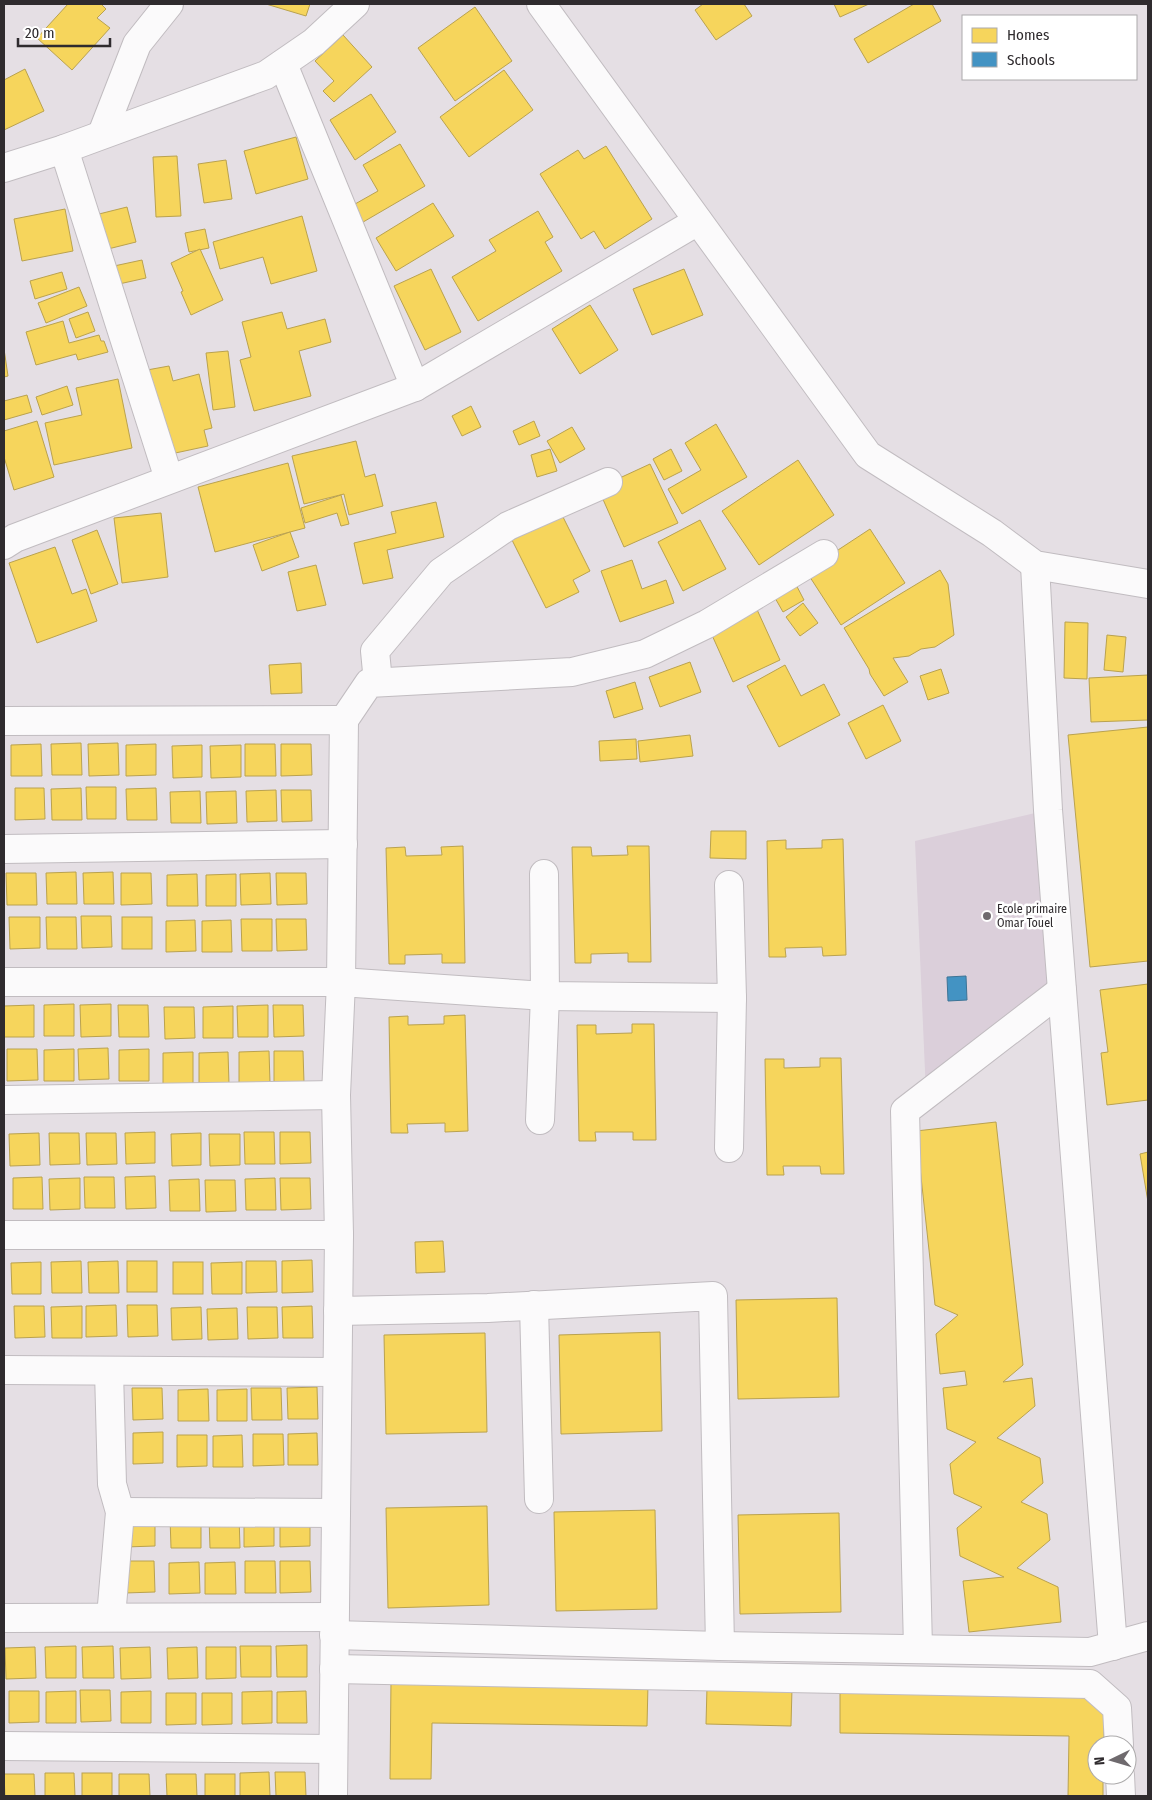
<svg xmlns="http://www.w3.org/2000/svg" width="1152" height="1800" font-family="'Fira Sans Condensed',sans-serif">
<rect width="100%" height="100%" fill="#e5dfe4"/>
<polygon fill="#dbcfda" points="1048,810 1062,990 926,1094 915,841"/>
<g fill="#f6d55c" stroke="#baa24e">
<polygon points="68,4 101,4 106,9 97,18 110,28 72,70 37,38"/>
<polygon points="266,4 310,4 306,16"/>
<polygon points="703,4 744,4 752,16 716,40 695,10"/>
<polygon points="834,4 869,4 840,17"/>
<polygon points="914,4 932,4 941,21 868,63 854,39"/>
<polygon points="475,7 512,61 455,101 418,48"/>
<polygon points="343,35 372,67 334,102 323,91 334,81 315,61"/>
<polygon points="25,69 44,111 4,130 4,80"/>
<polygon points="504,70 533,110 469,157 440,117"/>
<polygon points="371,94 396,132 355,160 330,120"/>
<polygon points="296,137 308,179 256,194 244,151"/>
<polygon points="400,144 425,186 358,225 348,208 378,191 363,165"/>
<polygon points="606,146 652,219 605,249 594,231 581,239 540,174 578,150 584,159"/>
<polygon points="177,156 181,216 156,217 153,157"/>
<polygon points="226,160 232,199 204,203 198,164"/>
<polygon points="433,203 454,236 396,271 376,238"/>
<polygon points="127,207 136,242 108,249 99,214"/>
<polygon points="65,209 73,251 22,261 14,219"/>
<polygon points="538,211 553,237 545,242 562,271 478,321 452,277 496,251 489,240"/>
<polygon points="302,216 317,271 271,284 263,257 220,269 213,242"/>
<polygon points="205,229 209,248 189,252 185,233"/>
<polygon points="200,249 223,300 191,315 181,292 183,291 171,263"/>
<polygon points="142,260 146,278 119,284 114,266"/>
<polygon points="431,269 461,332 425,350 394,286"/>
<polygon points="684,269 703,315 652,335 633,289"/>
<polygon points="62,272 67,289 35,299 30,281"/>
<polygon points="79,287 87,306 46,323 38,303"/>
<polygon points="590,305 618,350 580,374 552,329"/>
<polygon points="88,312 95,331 76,338 69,319"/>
<polygon points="282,312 287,329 325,319 331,342 299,351 311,396 254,411 240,360 251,357 242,322"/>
<polygon points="63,321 69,343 99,335 101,341 104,341 108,352 78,360 76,354 36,365 26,332"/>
<polygon points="4,349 8,376 4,377"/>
<polygon points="228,351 235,407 213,410 206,353"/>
<polygon points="169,366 173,381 199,374 212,428 204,430 208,446 166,455 147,370"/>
<polygon points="118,379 132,448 54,465 45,423 82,415 76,388"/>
<polygon points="67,386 73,405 42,415 36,397"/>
<polygon points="27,395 32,412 4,420 4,401"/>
<polygon points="471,406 481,427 462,436 452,416"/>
<polygon points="37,421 54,477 14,490 4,457 4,431"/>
<polygon points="534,421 540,436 519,445 513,431"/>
<polygon points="716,424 747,477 682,514 668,489 701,470 685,443"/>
<polygon points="572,427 585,449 560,463 547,441"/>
<polygon points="356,441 365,477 375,474 383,506 349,515 344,494 304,504 292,456"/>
<polygon points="550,449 557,471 537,477 531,455"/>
<polygon points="671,449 682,471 664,480 653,459"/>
<polygon points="798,460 834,515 759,565 722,511"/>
<polygon points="288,463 305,528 215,552 198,487"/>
<polygon points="650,464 678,523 624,547 598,488"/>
<polygon points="341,495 349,524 341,526 337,513 305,523 301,508"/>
<polygon points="436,502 444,537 387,550 393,578 363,584 354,543 396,533 391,512"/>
<polygon points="161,513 168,577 122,583 114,518"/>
<polygon points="562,515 590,571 573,580 579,592 546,608 512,540"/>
<polygon points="700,520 726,569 683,591 658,542"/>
<polygon points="870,529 905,583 841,625 806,571"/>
<polygon points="97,530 118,584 91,594 72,540"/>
<polygon points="290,532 299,557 262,571 253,545"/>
<polygon points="55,547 72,594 86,589 97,621 37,643 9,563"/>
<polygon points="632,560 642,589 666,580 674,603 620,622 601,571"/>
<polygon points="316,565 326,605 297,611 288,572"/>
<polygon points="940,570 948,584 954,635 935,647 921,649 909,656 893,658 908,682 884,696 870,674 869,669 844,628"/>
<polygon points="792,577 804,600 783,612 770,589"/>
<polygon points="754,603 780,660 733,682 707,624"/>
<polygon points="803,603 818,623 800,636 786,617"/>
<polygon points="1065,622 1088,623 1087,679 1064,678"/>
<polygon points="1107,635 1126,637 1123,672 1104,670"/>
<polygon points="690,662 701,692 660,707 649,677"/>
<polygon points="301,663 302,693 271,694 269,665"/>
<polygon points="785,665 801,696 824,684 840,715 779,747 747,686"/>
<polygon points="941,669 949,693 928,700 920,676"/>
<polygon points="1148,675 1148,720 1091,722 1089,678"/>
<polygon points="635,682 643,709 614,718 606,691"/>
<polygon points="883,705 901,741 866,759 848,723"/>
<polygon points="1148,727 1148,961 1090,967 1068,735"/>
<polygon points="690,735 693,756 640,762 638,741"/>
<polygon points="636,739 637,759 600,761 599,741"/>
<polygon points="81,743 82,775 52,775 51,744"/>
<polygon points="118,743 119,775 89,776 88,744"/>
<polygon points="41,744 42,776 11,776 11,745"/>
<polygon points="156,744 156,775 126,776 126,745"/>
<polygon points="245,744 275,744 276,776 245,776"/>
<polygon points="281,744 311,744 312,775 281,776"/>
<polygon points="202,745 202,777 173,778 172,746"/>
<polygon points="241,745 241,777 211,778 210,746"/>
<polygon points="86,787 116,787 116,819 87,819"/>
<polygon points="15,788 44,788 45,819 15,820"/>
<polygon points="81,788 82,820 52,820 51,789"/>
<polygon points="156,788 157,820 127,820 126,789"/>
<polygon points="276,790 277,821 247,822 246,791"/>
<polygon points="281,790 311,790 312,821 282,822"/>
<polygon points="200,791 201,823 171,823 170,792"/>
<polygon points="236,791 237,823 207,824 206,792"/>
<polygon points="711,831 746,831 746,859 710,858"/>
<polygon points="843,839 846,955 823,956 822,947 785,948 786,957 769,957 767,841 786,840 786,849 822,848 822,840"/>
<polygon points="463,846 465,963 442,963 442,954 405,955 405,964 389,964 386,848 405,847 406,856 442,855 441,847"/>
<polygon points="627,846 649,846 651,962 628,962 628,953 591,954 591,963 575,963 572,847 591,847 592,856 628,855"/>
<polygon points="76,872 77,904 47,904 46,873"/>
<polygon points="113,872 114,904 84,904 83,873"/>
<polygon points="6,873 36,873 37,905 7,905"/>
<polygon points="121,873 151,873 152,904 121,905"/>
<polygon points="270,873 271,904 241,905 240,874"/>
<polygon points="276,873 306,873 307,904 277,905"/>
<polygon points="197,874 198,906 167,906 167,875"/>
<polygon points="236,874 236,906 206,906 206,875"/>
<polygon points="81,916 111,916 112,947 82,948"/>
<polygon points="9,917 40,917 40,948 10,949"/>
<polygon points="46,917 76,917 77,949 47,949"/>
<rect x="122" y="917" width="30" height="32"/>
<polygon points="241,919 272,919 272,951 242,951"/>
<polygon points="276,919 306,919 307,950 277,951"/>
<polygon points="195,920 196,951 166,952 166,921"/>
<polygon points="231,920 232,952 202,952 202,921"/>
<polygon points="1148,984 1148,1100 1107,1105 1101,1053 1108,1052 1100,990"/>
<polygon points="74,1004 74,1036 44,1036 44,1005"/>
<polygon points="111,1004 111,1036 81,1037 80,1005"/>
<polygon points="34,1005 34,1037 4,1037 4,1006"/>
<polygon points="118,1005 148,1005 149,1037 119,1037"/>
<polygon points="268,1005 268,1037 238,1037 237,1006"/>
<polygon points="273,1005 303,1005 304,1036 274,1037"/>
<polygon points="233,1006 233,1038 203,1038 203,1007"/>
<polygon points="164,1007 194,1007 195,1038 165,1039"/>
<polygon points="465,1015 468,1131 445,1132 445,1123 407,1124 408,1133 391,1133 389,1017 408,1016 408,1025 444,1024 444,1016"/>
<polygon points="632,1024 654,1024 656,1140 633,1140 633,1132 595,1132 596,1141 579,1141 577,1025 596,1025 596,1034 632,1033"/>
<polygon points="108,1048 109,1079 79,1080 78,1049"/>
<polygon points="7,1049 37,1049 38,1080 7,1081"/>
<polygon points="74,1049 74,1081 44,1081 44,1050"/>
<polygon points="149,1049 149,1081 119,1081 119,1050"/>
<polygon points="269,1051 270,1083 239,1083 239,1052"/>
<polygon points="274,1051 303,1051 304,1083 274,1083"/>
<polygon points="193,1052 193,1084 163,1084 163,1053"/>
<polygon points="228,1052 229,1084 199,1084 199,1053"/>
<polygon points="820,1058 841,1058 844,1174 821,1174 820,1166 783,1166 784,1175 767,1175 765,1059 784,1059 784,1068 820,1067"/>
<polygon points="996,1122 1023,1365 1003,1382 1032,1378 1035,1406 997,1438 1040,1458 1043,1483 1021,1502 1047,1514 1050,1540 1017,1568 1058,1587 1061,1622 969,1632 963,1581 1004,1577 960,1556 957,1528 982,1507 954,1494 950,1464 976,1442 947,1429 943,1388 967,1385 965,1371 940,1374 936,1334 958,1315 935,1305 916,1131"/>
<polygon points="155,1132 155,1163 126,1164 125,1133"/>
<polygon points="244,1132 274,1132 275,1164 245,1164"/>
<polygon points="280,1132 310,1132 311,1163 280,1164"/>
<polygon points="39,1133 40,1165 10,1166 9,1134"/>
<polygon points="49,1133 79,1133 80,1164 50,1165"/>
<polygon points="86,1133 116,1133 117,1164 87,1165"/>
<polygon points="201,1133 201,1165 172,1166 171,1134"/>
<polygon points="209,1134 240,1134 240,1165 210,1166"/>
<polygon points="1148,1152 1148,1202 1140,1154"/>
<polygon points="155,1176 156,1208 126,1209 125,1177"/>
<polygon points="42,1177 43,1209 13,1209 13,1178"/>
<polygon points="84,1177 114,1177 115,1208 85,1208"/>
<polygon points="80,1178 80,1209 50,1210 49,1179"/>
<polygon points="275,1178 276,1210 246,1210 245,1179"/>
<polygon points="280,1178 310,1178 311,1209 281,1210"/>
<polygon points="199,1179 200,1211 170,1211 169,1180"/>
<polygon points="205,1180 235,1180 236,1211 206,1212"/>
<polygon points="443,1241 445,1272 416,1273 415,1242"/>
<polygon points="312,1260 313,1292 282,1293 282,1261"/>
<polygon points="81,1261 82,1293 52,1293 51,1262"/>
<polygon points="118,1261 119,1293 89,1293 88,1262"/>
<rect x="127" y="1261" width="30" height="31"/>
<polygon points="246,1261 276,1261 277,1292 246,1293"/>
<polygon points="41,1262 41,1294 12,1294 11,1263"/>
<rect x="173" y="1262" width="30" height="32"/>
<polygon points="242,1262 242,1294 212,1294 211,1263"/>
<polygon points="837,1298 839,1397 738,1399 736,1300"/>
<polygon points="116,1305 117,1336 86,1337 86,1306"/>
<polygon points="127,1305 157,1305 158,1336 128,1337"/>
<polygon points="14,1306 44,1306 45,1337 15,1338"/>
<polygon points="82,1306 82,1338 52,1338 51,1307"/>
<polygon points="312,1306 313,1338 283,1338 282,1307"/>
<polygon points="201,1307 202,1339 172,1340 171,1308"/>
<polygon points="247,1307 277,1307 278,1338 248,1339"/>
<polygon points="237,1308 238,1339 208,1340 207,1309"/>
<polygon points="660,1332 662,1431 561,1434 559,1335"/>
<polygon points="485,1333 487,1432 386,1434 384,1335"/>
<polygon points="317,1387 318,1419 288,1419 287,1388"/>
<polygon points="132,1388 162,1388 163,1419 133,1420"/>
<polygon points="251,1388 281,1388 282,1420 252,1420"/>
<polygon points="208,1389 209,1421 178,1421 178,1390"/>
<polygon points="247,1389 247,1421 217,1421 217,1390"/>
<polygon points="163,1432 163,1463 133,1464 133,1433"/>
<polygon points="317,1433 318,1465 288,1465 288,1434"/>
<polygon points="253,1434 283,1434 284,1465 253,1466"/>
<polygon points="177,1435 207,1435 207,1466 177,1467"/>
<polygon points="242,1435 243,1467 213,1467 213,1436"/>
<polygon points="487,1506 489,1605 388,1608 386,1508"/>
<polygon points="655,1510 657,1609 556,1611 554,1512"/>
<polygon points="839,1513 841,1612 740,1614 738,1515"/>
<polygon points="124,1515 155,1515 155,1546 125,1547"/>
<polygon points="274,1515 274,1546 244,1547 244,1516"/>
<polygon points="280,1515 310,1515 310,1546 280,1547"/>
<polygon points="201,1516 201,1548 171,1548 170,1517"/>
<polygon points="239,1516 240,1548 210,1548 209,1517"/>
<polygon points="124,1561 154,1561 155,1592 125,1593"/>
<polygon points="245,1561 275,1561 276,1593 245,1593"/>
<polygon points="280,1561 310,1561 311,1592 280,1593"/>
<polygon points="199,1562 200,1593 169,1594 169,1563"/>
<polygon points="235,1562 236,1594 205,1594 205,1563"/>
<polygon points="307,1645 307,1677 277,1677 276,1646"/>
<polygon points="76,1646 76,1678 46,1678 45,1647"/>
<polygon points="113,1646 114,1678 83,1678 82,1647"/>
<polygon points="240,1646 271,1646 271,1677 241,1677"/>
<polygon points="35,1647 36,1678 6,1679 5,1648"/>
<polygon points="150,1647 151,1678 121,1679 120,1648"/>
<polygon points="197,1647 198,1678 168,1679 167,1648"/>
<polygon points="206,1647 236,1647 236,1678 206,1679"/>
<polygon points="391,1680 648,1684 647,1726 432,1723 431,1779 390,1779"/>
<polygon points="707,1687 792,1688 791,1726 706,1724"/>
<polygon points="80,1690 110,1690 111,1721 81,1722"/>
<polygon points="9,1691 39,1691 39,1722 9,1723"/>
<polygon points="76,1691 76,1723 46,1723 46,1692"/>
<polygon points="151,1691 151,1723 121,1723 121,1692"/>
<polygon points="272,1691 272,1723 242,1724 242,1692"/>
<polygon points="306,1691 307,1723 277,1723 277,1692"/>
<polygon points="166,1693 196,1693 196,1724 166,1725"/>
<polygon points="202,1693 232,1693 232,1724 202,1725"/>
<polygon points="840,1693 1104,1697 1104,1745 1097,1745 1097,1775 1103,1775 1103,1796 1068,1796 1069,1736 840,1733"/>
<polygon points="269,1772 270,1796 240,1796 240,1773"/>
<polygon points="275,1772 305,1772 306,1796 276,1796"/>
<polygon points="45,1773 74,1773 75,1796 45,1796"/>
<rect x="82" y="1773" width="30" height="23"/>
<polygon points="4,1774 34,1774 35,1796 5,1796"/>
<polygon points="119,1774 149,1774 150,1796 119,1796"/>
<polygon points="166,1774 196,1774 197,1796 167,1796"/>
<rect x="205" y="1774" width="30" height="22"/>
</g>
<polygon fill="#4393c3" stroke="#3d7496" points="966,976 967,1000 948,1001 947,977"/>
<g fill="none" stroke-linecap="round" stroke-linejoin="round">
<g stroke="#c1bcc0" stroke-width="30">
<g id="minor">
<polyline points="283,64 415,387"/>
<polyline points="102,134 137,44 169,4"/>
<polyline points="64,149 169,479"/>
<polyline points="4,168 64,149 266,75 314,42 355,4"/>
<polyline points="4,545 15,538 415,387 698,221"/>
<polyline points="1035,565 1048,810 1113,1646"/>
<polyline points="378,682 375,651 441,572 508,526 608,482"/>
<polyline points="344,720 369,683 572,672 645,654 707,624 824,554"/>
<polyline points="4,721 344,720 341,982 336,1095 339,1235 333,1796"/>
<polyline points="4,849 343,844"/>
<polyline points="729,885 732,998 729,1148"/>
<polyline points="4,982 341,982 545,996 732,998"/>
<polyline points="4,1100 336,1095"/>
<polyline points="540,1120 545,996 544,874"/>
<polyline points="4,1235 339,1235"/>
<polyline points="534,1305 539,1499"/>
<polyline points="338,1311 488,1308 713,1296 720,1646"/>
<polyline points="4,1370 337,1372"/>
<polyline points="109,1371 112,1484 120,1512 111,1617"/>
<polyline points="120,1512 336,1513"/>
<polyline points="4,1618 334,1617"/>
<polyline points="334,1635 720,1646 1090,1652 1148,1636"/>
<polyline points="918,1648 905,1111 1062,990"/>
<polyline points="334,1669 1090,1684 1117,1708 1119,1745"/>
<polyline points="4,1746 333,1749"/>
<polyline points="1120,1775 1121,1796"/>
</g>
</g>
<g stroke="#c1bcc0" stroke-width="30">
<polyline id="major" points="541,4 868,455 992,533 1035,565 1148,584"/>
</g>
<use href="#minor" stroke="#fbfafb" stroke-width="28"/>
<use href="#major" stroke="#fbfafb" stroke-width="28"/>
</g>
<circle fill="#6f6a6e" stroke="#fff" stroke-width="2" cx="987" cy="916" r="5"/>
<g text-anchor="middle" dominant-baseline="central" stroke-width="5" stroke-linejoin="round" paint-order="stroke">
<g font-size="12" fill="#2f2b2e" stroke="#fff" text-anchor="start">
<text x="997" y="909">Ecole primaire<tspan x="997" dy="14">Omar Touel</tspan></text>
</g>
</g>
<rect width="1152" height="1800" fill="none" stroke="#2f2b2e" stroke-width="10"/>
<rect x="962" y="15" width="175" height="65" fill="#ffffff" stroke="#acaaab"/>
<rect x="972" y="28" width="25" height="15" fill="#f6d55c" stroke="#acaaab"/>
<text x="1007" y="40" font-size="15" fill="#2f2b2e">Homes</text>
<rect x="972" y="52" width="25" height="15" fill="#4393c3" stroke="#acaaab"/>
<text x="1007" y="65" font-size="15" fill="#2f2b2e">Schools</text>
<g transform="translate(1112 1760) rotate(265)"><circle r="24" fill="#ffffff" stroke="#acaaab"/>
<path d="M0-4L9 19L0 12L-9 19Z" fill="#6f6a6e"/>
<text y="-8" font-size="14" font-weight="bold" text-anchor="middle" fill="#2f2b2e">N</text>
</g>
<path d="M18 38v8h92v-8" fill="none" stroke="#2f2b2e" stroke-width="2.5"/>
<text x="25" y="38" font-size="15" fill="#2f2b2e" stroke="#ffffff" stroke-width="4" paint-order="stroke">20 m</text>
</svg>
